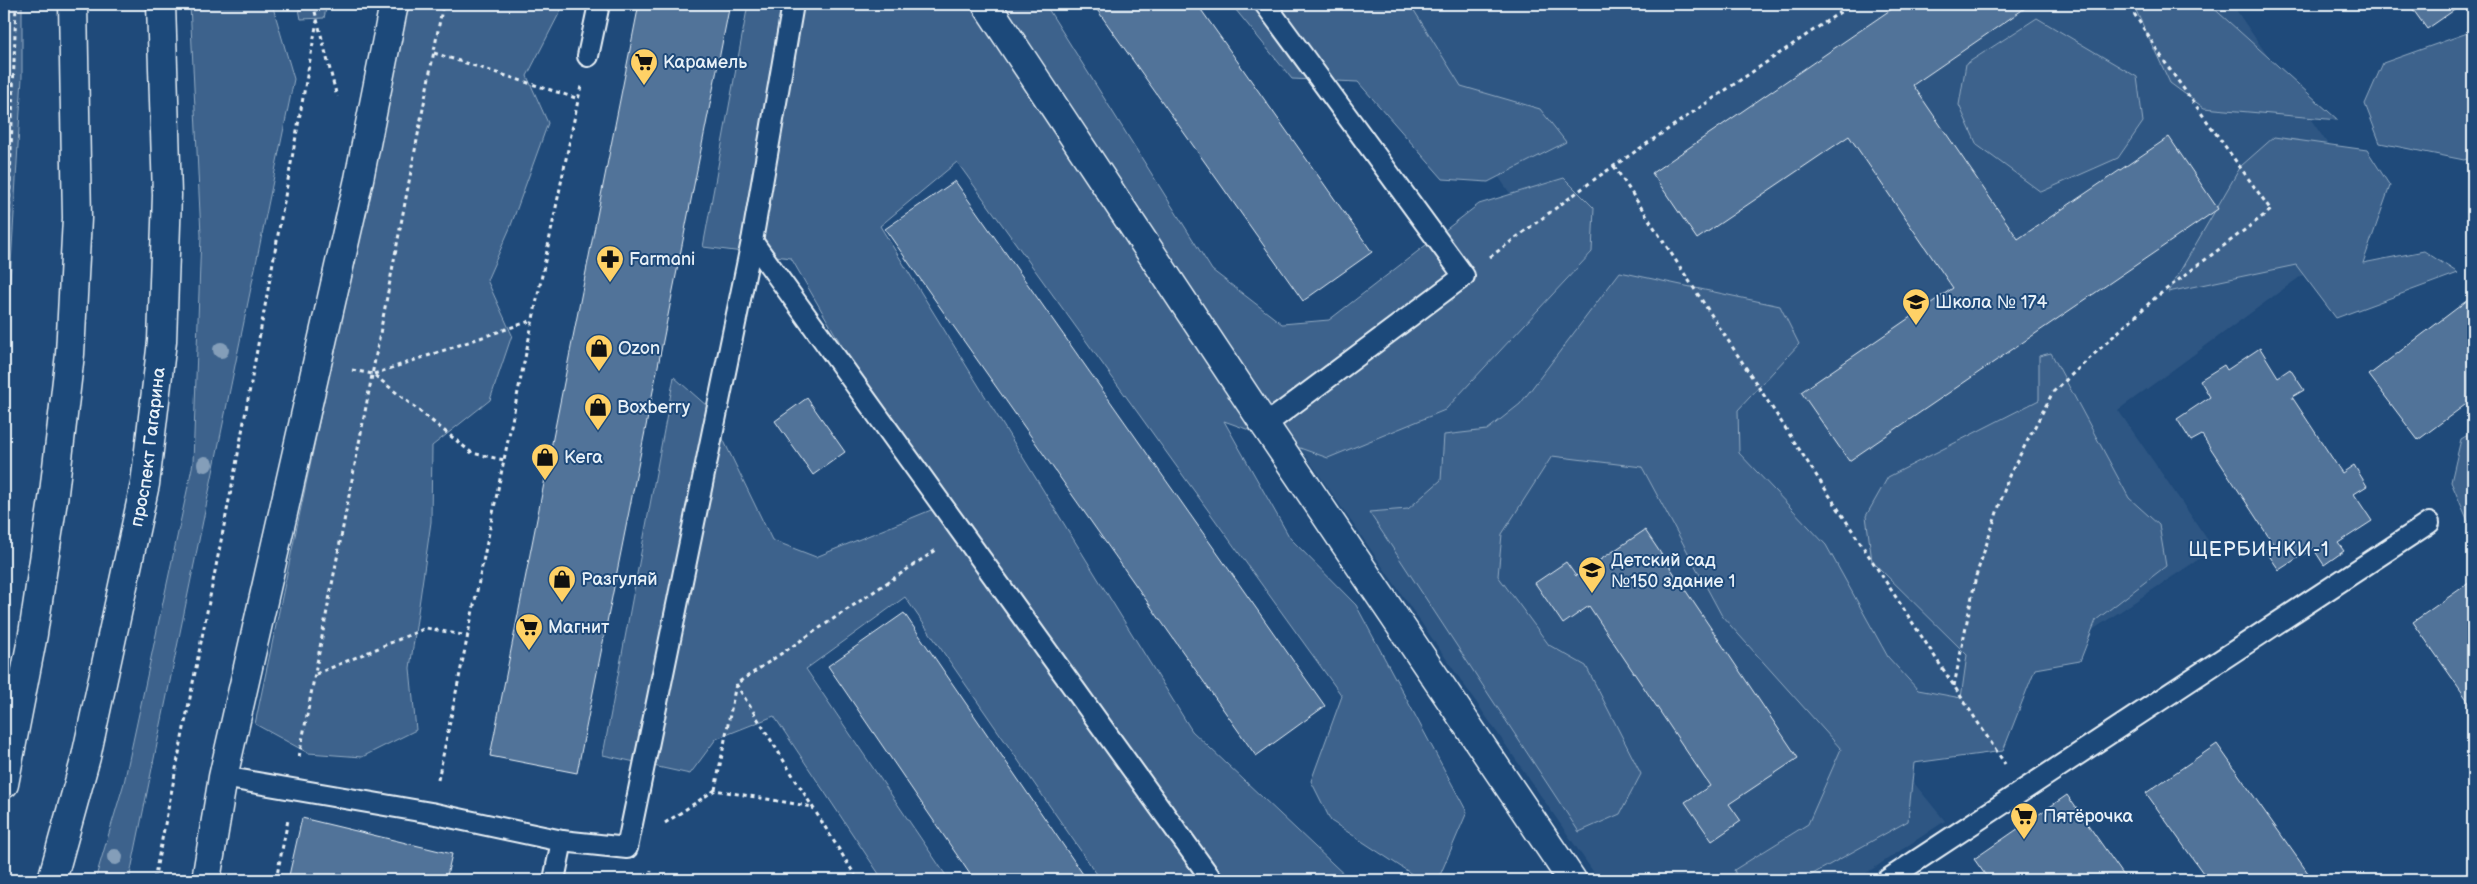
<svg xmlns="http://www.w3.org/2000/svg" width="2477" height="884" font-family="'Balsamiq Sans',sans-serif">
<rect width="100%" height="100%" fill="#1f4a7a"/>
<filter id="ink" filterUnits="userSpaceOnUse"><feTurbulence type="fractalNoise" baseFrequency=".02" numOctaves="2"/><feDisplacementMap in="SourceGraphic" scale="10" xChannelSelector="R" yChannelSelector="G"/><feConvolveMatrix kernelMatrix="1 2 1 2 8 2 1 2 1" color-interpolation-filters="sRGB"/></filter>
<g filter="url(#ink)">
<polygon fill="#2e5683" points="1381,4 2232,4 2379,219 2118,410 2214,549 1896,761 1945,821 1856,880 1599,880 1286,427 1543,242"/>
<g fill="#3c628c" stroke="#92aac2">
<polygon points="4,4 22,4 22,77 4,384"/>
<polygon points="190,4 272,4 294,79 129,880 95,880 124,783 193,463 201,235"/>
<polygon points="298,4 327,4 324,18 301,19"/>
<polygon points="408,4 564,4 527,76 548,123 510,228 487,280 512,335 490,400 432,446 431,522 410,668 416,730 362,757 308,753 255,724"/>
<polygon points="748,4 1045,4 1212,270 1282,324 1329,320 1479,204 1564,178 1594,208 1592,252 1445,410 1328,458 1224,421 1290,538 1356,605 1467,812 1438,880 1421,880 1331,821 1311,781 1342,696 957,162 880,226 1192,731 1350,880 1101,880 905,597 806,669 949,880 883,880 774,716 716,739 690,774 603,755 674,377 707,406 772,540 816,557 936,508 791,258 703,247"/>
<polygon points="1231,4 1410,4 1461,86 1540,109 1566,142 1488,182 1443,179 1358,82 1292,79"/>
<polygon points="2133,4 2209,4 2338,120 2204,108 2170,83"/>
<polygon points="2037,18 2137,77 2143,122 2118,158 2041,192 1977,145 1959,105 1966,64"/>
<polygon points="2473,31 2473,157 2464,160 2380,143 2365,104 2383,63"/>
<polygon points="2274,137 2367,150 2390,186 2363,263 2424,251 2458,273 2336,318 2296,265 2168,292 2241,166"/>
<polygon points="1620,272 1780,306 1799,344 1738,410 1739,453 1826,545 1888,657 1918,690 1961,698 1967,655 1872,561 1866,516 1888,477 2039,400 2039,356 2051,353 2129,498 2159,525 2166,566 2096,620 2080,661 2035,669 2003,751 1914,763 1908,821 1802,880 1738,880 1734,870 1808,824 1841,749 1722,616 1642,467 1552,456 1502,534 1498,576 1549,645 1586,666 1641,774 1620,814 1579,832 1369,512 1408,509 1441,480 1444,435 1487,430 1520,404"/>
<polygon points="2473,432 2473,528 2468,521 2451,482 2461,439"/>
</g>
<g fill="#517399" stroke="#e8f1f8">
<polygon points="639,4 730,4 577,773 490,756"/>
<polygon points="1093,4 1197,4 1372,252 1303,301"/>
<polygon points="1899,4 2031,4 1913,85 2018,239 2169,137 2218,209 1849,461 1801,392 1953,288 1849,136 1697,239 1652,173"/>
<polygon points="2409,4 2463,4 2427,29"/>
<polygon points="955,181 1325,706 1256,756 885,229"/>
<polygon points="2473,296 2473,399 2418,440 2369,375"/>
<polygon points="2260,348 2278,377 2290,369 2304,390 2292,397 2342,473 2354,465 2367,486 2354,494 2372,521 2338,543 2344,551 2324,565 2313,548 2279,570 2266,551 2274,545 2202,435 2191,441 2177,419 2210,397 2200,380 2224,365 2227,370"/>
<polygon points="807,398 845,452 813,475 775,421"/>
<polygon points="1645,530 1798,758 1729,804 1741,821 1712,841 1685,802 1710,786 1589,606 1563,624 1535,583 1566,562 1576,576"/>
<polygon points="2473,580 2473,708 2413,622"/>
<polygon points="904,613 1087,880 974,880 828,666"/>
<polygon points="2217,744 2313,880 2208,880 2146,793"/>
<polygon points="2067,795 2127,880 1989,880 1974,859"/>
<polygon points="302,818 452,854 446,880 288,880"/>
</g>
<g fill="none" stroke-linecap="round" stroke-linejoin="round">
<g stroke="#e8f1f8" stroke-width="24">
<g id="lane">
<polyline points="1265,4 1464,276 1265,425"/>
<polyline points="588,56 599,4"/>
<polyline points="752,241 1212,880"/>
<polyline points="223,777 431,813 562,841"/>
<polyline points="554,880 562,841 627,848 752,241 793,4"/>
<polyline points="1887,880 2429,523"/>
</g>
</g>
<g stroke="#e8f1f8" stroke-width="31">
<g id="street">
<polyline points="986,4 1265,425 1572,880"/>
<polyline points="206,880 223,777 359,179 394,4"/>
</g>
</g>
<g stroke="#e8f1f8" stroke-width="31">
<g id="primary">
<polyline points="4,784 33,634 54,493 70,354 77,218 73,4"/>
<path id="s1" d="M 52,880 L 86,757 L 145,484 L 162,341 L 167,195 L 161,4"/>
</g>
</g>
<g stroke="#e8f1f8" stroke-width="3" stroke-dasharray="4 4" stroke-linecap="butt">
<polyline points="313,4 337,97"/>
<polyline points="434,53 579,99"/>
<polyline points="1614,166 2005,764"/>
<polyline points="1490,257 1595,179 1852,4"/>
<polyline points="4,358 16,4"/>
<polyline points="352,370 373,374 472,453 504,460"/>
<polyline points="374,374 533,320"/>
<polyline points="316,674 426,628 468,636"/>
<polyline points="736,684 858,880"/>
<polyline points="1954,686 1976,576 2009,476 2053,392 2156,297 2271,210 2168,67 2128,4"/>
<polyline points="299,757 443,4"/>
<polyline points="438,780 581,86"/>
<polyline points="715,790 736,684 936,550"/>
<polyline points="665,823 715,790 813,807"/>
<polyline points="154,880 236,465 317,21"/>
<polyline points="276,880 288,820"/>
<polyline points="649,880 651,871"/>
</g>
<use href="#lane" stroke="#1f4a7a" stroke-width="20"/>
<use href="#street" stroke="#1f4a7a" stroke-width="28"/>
<use href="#primary" stroke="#1f4a7a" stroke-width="28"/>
</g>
<g fill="#849eb9">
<circle cx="221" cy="350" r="8"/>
<circle cx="205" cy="464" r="8"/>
<circle cx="115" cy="857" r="8"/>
</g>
</g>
<defs>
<g id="supermarket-pin" transform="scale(1.4375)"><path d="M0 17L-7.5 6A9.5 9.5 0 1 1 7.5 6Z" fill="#ffd166" stroke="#1f4a7a"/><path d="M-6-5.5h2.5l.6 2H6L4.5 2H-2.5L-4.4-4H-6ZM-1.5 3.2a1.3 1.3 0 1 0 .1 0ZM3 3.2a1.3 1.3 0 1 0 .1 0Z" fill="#111"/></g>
<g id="pharmacy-pin" transform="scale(1.4375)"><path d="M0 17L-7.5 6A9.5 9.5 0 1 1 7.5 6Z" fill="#ffd166" stroke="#1f4a7a"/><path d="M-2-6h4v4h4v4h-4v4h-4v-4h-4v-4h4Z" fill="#111"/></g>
<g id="school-pin" transform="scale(1.4375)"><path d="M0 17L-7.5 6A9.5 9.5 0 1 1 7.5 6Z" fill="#ffd166" stroke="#1f4a7a"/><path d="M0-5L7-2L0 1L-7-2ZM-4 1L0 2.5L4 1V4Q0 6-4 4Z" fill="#111"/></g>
<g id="shop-pin" transform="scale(1.4375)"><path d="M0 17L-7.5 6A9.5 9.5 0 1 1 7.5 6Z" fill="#ffd166" stroke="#1f4a7a"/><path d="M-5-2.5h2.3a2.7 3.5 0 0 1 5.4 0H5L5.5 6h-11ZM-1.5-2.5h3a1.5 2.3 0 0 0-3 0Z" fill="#111"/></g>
</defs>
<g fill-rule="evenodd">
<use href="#supermarket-pin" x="644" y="62"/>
<use href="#pharmacy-pin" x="610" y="259"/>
<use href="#school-pin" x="1916" y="302"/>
<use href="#shop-pin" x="599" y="348"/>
<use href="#shop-pin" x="598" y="407"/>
<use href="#shop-pin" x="545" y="457"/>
<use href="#school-pin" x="1592" y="570"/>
<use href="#shop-pin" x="562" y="579"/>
<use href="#supermarket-pin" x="529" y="627"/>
<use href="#supermarket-pin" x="2024" y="816"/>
</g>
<g text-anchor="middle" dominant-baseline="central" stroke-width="4" stroke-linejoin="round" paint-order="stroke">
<g font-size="18" fill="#e8f1f8" stroke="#1f4a7a" text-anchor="start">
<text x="663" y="62">Карамель</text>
<text x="629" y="259">Farmani</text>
<text x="1935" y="302">Школа № 174</text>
<text x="618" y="348">Ozon</text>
<text x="617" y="407">Boxberry</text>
<text x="564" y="457">Кега</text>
<text x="1611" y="560">Детский сад<tspan x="1611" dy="21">№150 здание 1</tspan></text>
<text x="581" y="579">Разгуляй</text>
<text x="548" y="627">Магнит</text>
<text x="2043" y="816">Пятёрочка</text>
</g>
<g font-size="18" fill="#e8f1f8" stroke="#1f4a7a">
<text stroke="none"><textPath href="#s1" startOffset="444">проспект Гагарина</textPath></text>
</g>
<g font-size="20" letter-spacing="1" fill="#e8f1f8" stroke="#1f4a7a">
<text x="2259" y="550">ЩЕРБИНКИ-1</text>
</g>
</g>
<rect width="2477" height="884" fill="none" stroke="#1f4a7a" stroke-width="20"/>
<rect x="10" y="10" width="2457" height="864" fill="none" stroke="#e8f1f8" stroke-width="2" filter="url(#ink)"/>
</svg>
